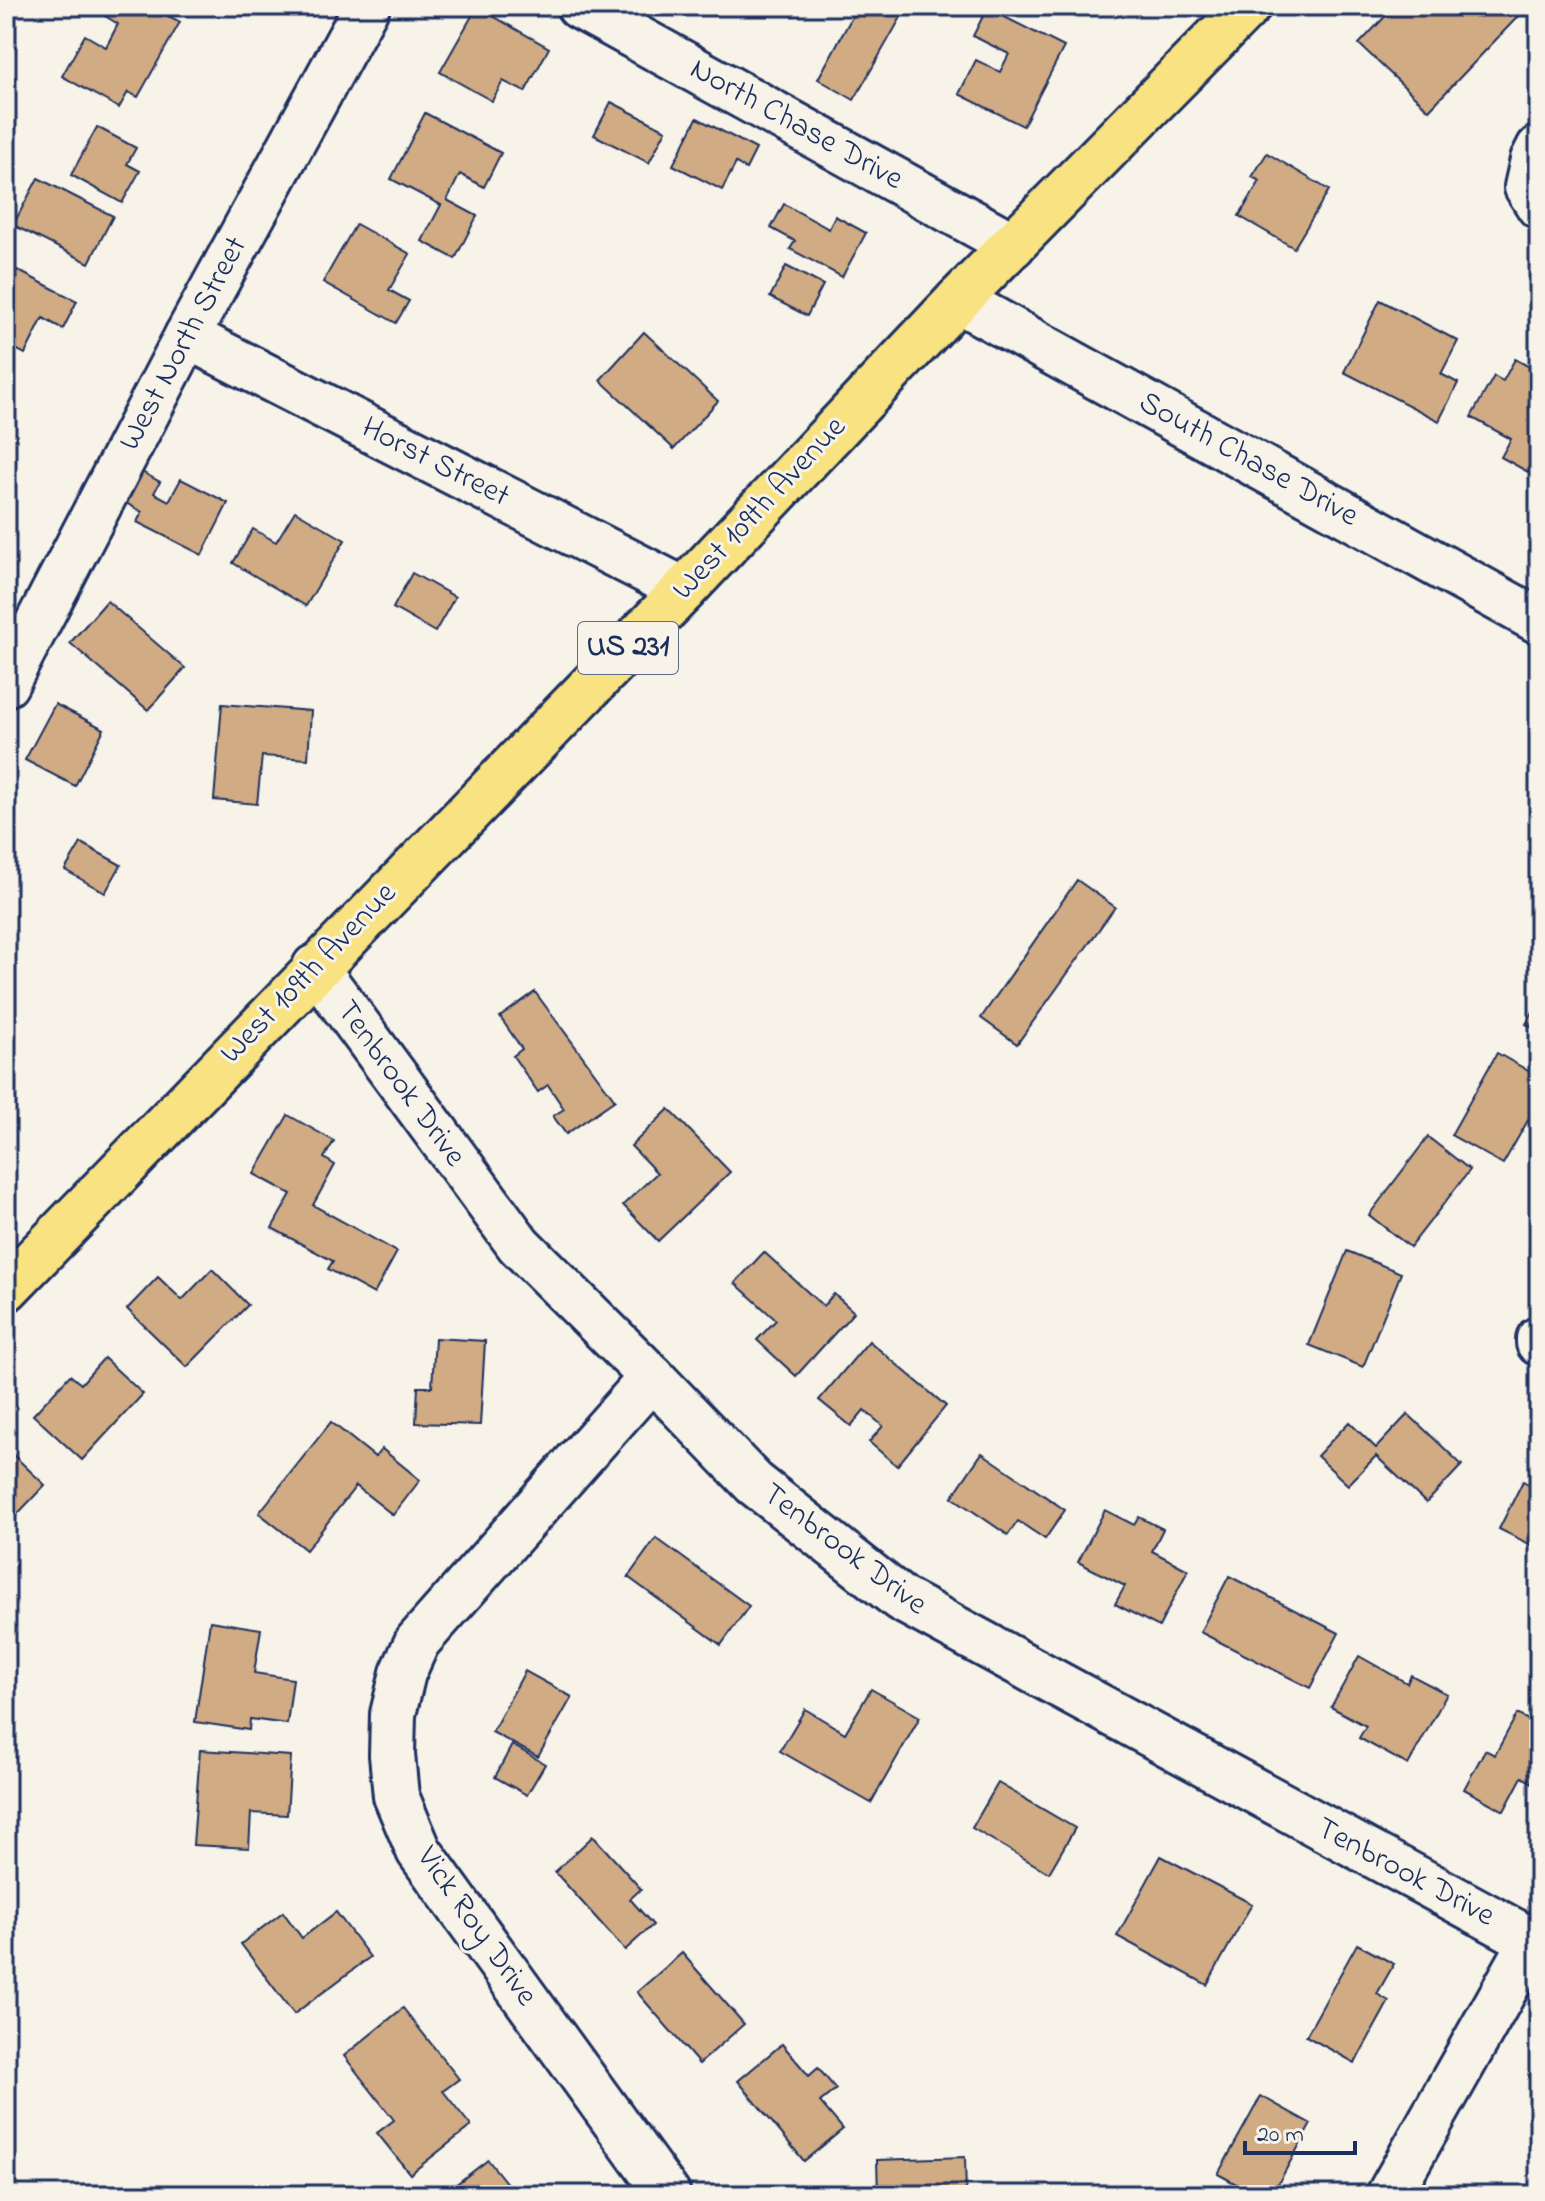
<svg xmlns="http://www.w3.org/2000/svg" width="1545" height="2201" font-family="'Indie Flower',sans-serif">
<rect width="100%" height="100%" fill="#f7f3e8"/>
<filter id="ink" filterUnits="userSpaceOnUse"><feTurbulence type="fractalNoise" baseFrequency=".0125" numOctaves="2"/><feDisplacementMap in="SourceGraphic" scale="16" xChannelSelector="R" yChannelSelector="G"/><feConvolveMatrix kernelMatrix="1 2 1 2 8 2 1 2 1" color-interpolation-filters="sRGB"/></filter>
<g filter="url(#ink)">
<g fill="#d1ab83" stroke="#1b2f5e" stroke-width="2">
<polygon points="110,6 150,6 180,22 138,97 128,92 119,108 62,76 85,35 106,47 118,24 105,16"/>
<polygon points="858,6 893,6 904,12 854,100 818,79"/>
<polygon points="1395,6 1528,6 1429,110 1359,44"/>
<polygon points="477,7 549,48 525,92 503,81 492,101 440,72"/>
<polygon points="987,8 1064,47 1023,126 959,94 976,60 1000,72 1009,54 973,36"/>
<polygon points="611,102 666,130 649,163 594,135"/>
<polygon points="425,113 501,153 484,187 460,174 447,200 477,216 455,259 422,241 441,205 391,179"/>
<polygon points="697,118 756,149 746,169 736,163 722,190 673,165"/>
<polygon points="97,127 136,148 127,164 140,171 122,203 71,175"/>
<polygon points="1267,153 1329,190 1294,248 1239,216 1260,181 1252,177"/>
<polygon points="38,178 113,216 89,263 13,225"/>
<polygon points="784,204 829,229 835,216 866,233 842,277 790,249 795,241 771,228"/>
<polygon points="356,224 410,254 389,290 409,301 396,323 323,282"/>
<polygon points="786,266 823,285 807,316 770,297"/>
<polygon points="15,269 77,301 63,329 43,318 25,354 6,344 6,287"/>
<polygon points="1380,300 1458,341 1441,374 1458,383 1439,421 1344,372"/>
<polygon points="644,332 718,401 674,449 600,380"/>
<polygon points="1515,359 1539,372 1539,478 1501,457 1511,439 1471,417 1494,376 1503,381"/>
<polygon points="6,364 16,369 6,387"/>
<polygon points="142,472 160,482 154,493 169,501 181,479 228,503 202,555 137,522 142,512 126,503"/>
<polygon points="295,511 345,540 306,606 233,563 253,529 276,542"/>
<polygon points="412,573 455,597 435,632 393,608"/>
<polygon points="107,601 185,668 148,710 70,643"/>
<polygon points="55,704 104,729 75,786 25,760"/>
<polygon points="222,704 311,711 308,759 262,756 257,804 214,800"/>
<polygon points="81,843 121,865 105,893 65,870"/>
<polygon points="1077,880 1115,907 1017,1044 981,1018"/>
<polygon points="535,992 615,1100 566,1134 553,1116 564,1109 548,1085 538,1092 513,1056 522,1049 500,1017"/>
<polygon points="1539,1001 1539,1031 1526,1024"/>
<polygon points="1497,1053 1539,1077 1539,1101 1503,1164 1451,1135"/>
<polygon points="669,1109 730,1172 658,1241 623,1205 657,1173 631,1146"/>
<polygon points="288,1115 334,1141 324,1158 335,1165 313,1205 397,1252 374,1294 328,1269 333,1261 272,1228 291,1194 254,1174"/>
<polygon points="1428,1137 1470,1170 1410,1247 1369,1215"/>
<polygon points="1347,1251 1401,1273 1363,1367 1309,1345"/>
<polygon points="764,1252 823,1306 834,1294 854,1312 796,1376 757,1340 776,1320 735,1283"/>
<polygon points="212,1269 248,1305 187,1367 127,1309 158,1277 182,1300"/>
<polygon points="435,1338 485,1341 480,1425 416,1423 418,1387 432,1387"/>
<polygon points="869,1341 946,1406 897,1466 869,1442 883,1426 864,1410 851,1426 819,1400"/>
<polygon points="104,1358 143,1394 82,1460 33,1415 70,1375 81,1384"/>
<polygon points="1408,1414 1462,1465 1426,1503 1376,1456 1348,1485 1317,1456 1349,1422 1376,1448"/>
<polygon points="331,1422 375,1457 382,1449 420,1480 393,1515 356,1486 306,1550 259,1513"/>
<polygon points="6,1448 45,1485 6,1526"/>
<polygon points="982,1453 1065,1510 1045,1539 1018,1521 1008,1535 952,1497"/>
<polygon points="1523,1481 1539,1490 1539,1549 1499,1529"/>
<polygon points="1105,1510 1134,1525 1139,1517 1163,1529 1152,1551 1188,1570 1159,1627 1115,1604 1125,1586 1078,1562"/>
<polygon points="656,1538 749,1606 721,1645 628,1577"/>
<polygon points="1229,1576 1339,1633 1310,1688 1200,1632"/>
<polygon points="210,1621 261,1629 254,1673 293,1679 287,1724 250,1719 249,1730 195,1722"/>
<polygon points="1359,1656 1407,1683 1411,1675 1447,1694 1408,1765 1359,1738 1366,1726 1331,1707"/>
<polygon points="525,1671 572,1697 538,1757 492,1732"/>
<polygon points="871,1689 920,1717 871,1803 780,1751 805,1709 845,1733"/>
<polygon points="1517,1714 1539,1726 1539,1787 1522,1777 1504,1811 1464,1789 1485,1750 1495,1755"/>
<polygon points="512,1745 545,1764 527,1795 495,1777"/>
<polygon points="200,1750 291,1756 287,1815 251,1813 249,1848 193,1845"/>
<polygon points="998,1783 1075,1828 1049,1873 972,1828"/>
<polygon points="593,1836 641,1889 630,1899 653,1925 625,1950 555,1872"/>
<polygon points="1161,1856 1252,1904 1207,1985 1117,1936"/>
<polygon points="283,1912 302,1938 336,1912 370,1957 294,2014 241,1944"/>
<polygon points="1357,1944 1394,1964 1377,1994 1389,2001 1355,2063 1306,2036"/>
<polygon points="682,1953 744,2024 699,2064 637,1992"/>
<polygon points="403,2008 459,2079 443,2091 471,2126 410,2174 377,2133 394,2120 344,2056"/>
<polygon points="782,2044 809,2076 818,2068 836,2089 820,2102 843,2129 804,2161 738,2081"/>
<polygon points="1261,2096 1311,2124 1272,2195 1256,2195 1218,2174"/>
<polygon points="965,2157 966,2195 878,2195 877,2160"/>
<polygon points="488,2160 516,2195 442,2195"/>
<polygon points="1539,2174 1539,2195 1527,2195"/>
</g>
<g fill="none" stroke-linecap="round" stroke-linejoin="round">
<g stroke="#1b2f5e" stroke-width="50">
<g id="minor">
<polyline points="579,6 1013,245"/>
<polyline points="1539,148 1533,160 1527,187 1539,206"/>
<polyline points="958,300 1539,621"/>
<polyline points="187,336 684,590"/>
<polyline points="6,684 187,336 367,6"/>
<polyline points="315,967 519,1245 652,1377 754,1483 901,1599 1532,1941 1389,2195"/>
<polyline points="1539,1339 1539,1343"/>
<polyline points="652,1377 417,1642 403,1673 393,1714 392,1755 396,1796 419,1851 668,2195"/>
</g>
</g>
<g stroke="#1b2f5e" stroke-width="50">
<polyline id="major" points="6,1289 684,590 958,300 1248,6"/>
</g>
<use href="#minor" stroke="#f7f3e8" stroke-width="44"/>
<use href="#major" stroke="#f8e281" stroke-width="44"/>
</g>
</g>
<g text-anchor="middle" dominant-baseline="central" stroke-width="6" stroke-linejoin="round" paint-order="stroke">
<rect fill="#f7f3e8" stroke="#5d6a87" stroke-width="2" x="578" y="622" width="100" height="52" rx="6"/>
<g font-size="30" font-weight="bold" fill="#1b2f5e">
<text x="628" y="648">US 231</text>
</g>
<g font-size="32" fill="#1b2f5e" stroke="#f7f3e8">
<text transform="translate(796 125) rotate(29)">North Chase Drive</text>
<text transform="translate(184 344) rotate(-62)">West North Street</text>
<text transform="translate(1248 460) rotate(29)">South Chase Drive</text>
<text transform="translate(435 463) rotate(27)">Horst Street</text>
<text transform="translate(760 509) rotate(-47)">West 109th Avenue</text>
<text transform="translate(309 974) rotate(-46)">West 109th Avenue</text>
<text transform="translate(400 1084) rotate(54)">Tenbrook Drive</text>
<text transform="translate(844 1550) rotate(37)">Tenbrook Drive</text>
<text transform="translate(1405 1873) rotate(28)">Tenbrook Drive</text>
<text transform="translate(476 1927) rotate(55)">Vick Roy Drive</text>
</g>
</g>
<rect width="1545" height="2201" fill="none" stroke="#f7f3e8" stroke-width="32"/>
<rect x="16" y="16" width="1513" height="2169" fill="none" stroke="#1b2f5e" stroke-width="3" filter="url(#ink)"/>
<path d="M1245 2141v12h110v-12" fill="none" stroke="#1b2f5e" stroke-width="4"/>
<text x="1257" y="2141" font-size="24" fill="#1b2f5e" stroke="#f7f3e8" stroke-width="6" paint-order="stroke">20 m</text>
</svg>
